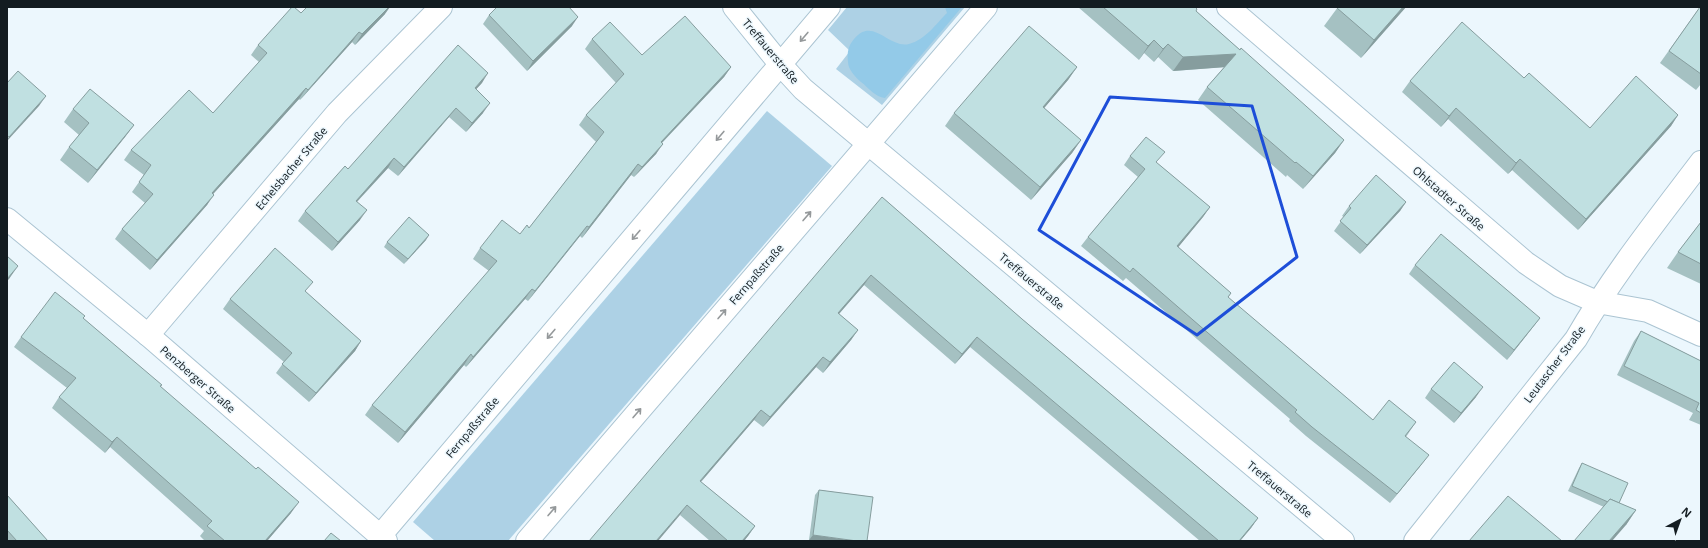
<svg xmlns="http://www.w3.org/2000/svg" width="1708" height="548" font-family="'Open Sans',sans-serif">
<rect width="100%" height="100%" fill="#ecf7fd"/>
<g fill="#add1e5">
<polygon points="847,7 965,7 882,105 836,69 850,51 828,30"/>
<polygon points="767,111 832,166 508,541 435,541 413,522"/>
</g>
<path fill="#93cae8" d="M 945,7 L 962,7 L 885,98 C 875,97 869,88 861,82 C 855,77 848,69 848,62 C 847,53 848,46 854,39 C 873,16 889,49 909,44 C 925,40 936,24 947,13 Z"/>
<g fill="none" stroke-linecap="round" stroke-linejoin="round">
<g stroke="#abc4d2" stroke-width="24">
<g id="minor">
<polyline points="734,7 780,64 803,89 1343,541"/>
<polyline points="1228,7 1526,263 1560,286 1597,302 1648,311 1701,335"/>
<polyline points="7,219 148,335 386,541"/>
<polyline points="148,335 337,113 441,7"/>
<polyline points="380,536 829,7"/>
<polyline points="527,541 986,7"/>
<path d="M 1415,541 L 1576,339 C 1612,276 1657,220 1701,162"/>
</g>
</g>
<use href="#minor" stroke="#fff" stroke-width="22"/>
</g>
<g fill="#a5c1c2">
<polygon points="1078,7 1195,7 1196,11 1240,50 1344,140 1335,153 1303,189 1287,175 1286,177 1198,100 1207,87 1224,67 1173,71 1158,57 1154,62 1144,53 1139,60"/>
<polygon points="1338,7 1406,7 1361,58 1324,26"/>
<polygon points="1700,7 1701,7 1701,84 1696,90 1660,63"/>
<polygon points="301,13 385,14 355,45 352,42 300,100 299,99 213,194 207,205 150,270 115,239 122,229 145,203 132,192 144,175 124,160 131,150 213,113 259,62 251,55 258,45"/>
<polygon points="489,15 572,26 527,71 483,24"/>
<polygon points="592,39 642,55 731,67 724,77 662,143 656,154 634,177 631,175 582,238 580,236 528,301 525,299 466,367 464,365 398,443 365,415 372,405 489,271 473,259 480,248 520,234 529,228 596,142 579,125 586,115 616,83 585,49"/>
<polygon points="1077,67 1068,80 1044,108 1081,140 1072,153 1031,200 945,126 954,113"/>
<polygon points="1524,78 1590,128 1678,115 1671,126 1578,230 1512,170 1508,174 1448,119 1441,127 1402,92 1410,81"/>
<polygon points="482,83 476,89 483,113 466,132 449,117 398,176 388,168 357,202 360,220 332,251 298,221 305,211 348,169"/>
<polygon points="73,109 134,125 125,137 88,183 60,160 69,147 79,135 64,122"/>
<polygon points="1130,156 1157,163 1210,207 1203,217 1178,247 1231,293 1228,298 1373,420 1416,422 1406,437 1422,464 1390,503 1306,436 1289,421 1290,419 1126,278 1123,281 1081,246 1088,237 1138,177 1124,165"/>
<polygon points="882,197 1022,319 1258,518 1251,528 1240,541 1200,541 970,347 955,364 864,285 839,314 858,330 851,340 823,373 816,367 763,427 754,420 701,482 755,526 748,536 744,541 710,541 680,515"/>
<polygon points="1406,202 1400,211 1360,254 1334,231 1344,217 1342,216 1349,206"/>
<polygon points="1701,222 1701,284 1667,268 1678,252"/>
<polygon points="426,240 404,264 384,247 387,242"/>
<polygon points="1415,265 1540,318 1533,327 1507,360 1409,274"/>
<polygon points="306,292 361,341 355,351 309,402 276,373 284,362 223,309 230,299"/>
<polygon points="83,318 160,386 291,513 267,541 205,541 200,536 204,531 110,447 105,453 52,408 59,397 67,388 14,347 21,337"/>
<polygon points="1641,331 1701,361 1701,425 1689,420 1693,413 1617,375 1634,341"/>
<polygon points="1431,389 1476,397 1454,423 1425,398"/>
<polygon points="1582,463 1619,503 1636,510 1626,525 1604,507 1568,491 1579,468"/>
<polygon points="819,490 873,497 809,540 815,495"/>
<polygon points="7,495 48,541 7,541"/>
</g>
<g fill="#869d9e">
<polygon points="389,7 390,7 385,14 355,45 362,34"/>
<polygon points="1403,7 1406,7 1361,58 1374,40"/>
<polygon points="578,17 572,26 527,71 533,61"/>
<polygon points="359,32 352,42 300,100 308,90"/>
<polygon points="1154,40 1144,53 1139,60 1148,46"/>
<polygon points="1168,44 1158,57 1154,62 1163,49"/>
<polygon points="1236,54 1227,67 1173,71 1183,57"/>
<polygon points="731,67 724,77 653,152 661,142"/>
<polygon points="1077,67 1068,80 1034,120 1043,107"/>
<polygon points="488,73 482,83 468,98 475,88"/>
<polygon points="306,88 299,99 205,203 212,193"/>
<polygon points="46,96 39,106 7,141 7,140 9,137"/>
<polygon points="490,103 483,113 466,132 472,123"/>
<polygon points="456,108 449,117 398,176 404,167"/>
<polygon points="1456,108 1448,119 1441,127 1449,116"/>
<polygon points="1678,115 1671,126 1578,230 1586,219"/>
<polygon points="134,125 125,137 88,183 97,170"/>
<polygon points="1081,140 1072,153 1031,200 1040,187"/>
<polygon points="1344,140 1335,153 1303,189 1313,176"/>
<polygon points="663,144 656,154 634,177 642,167"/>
<polygon points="394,158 388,168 349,210 356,201"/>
<polygon points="1520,159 1512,170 1508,174 1516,163"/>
<polygon points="638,164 631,175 582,238 589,227"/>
<polygon points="214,195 207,205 150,270 157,260"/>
<polygon points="1406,202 1400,211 1360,254 1367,245"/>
<polygon points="1210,207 1203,217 1171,256 1177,246"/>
<polygon points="367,210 360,220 332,251 338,242"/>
<polygon points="587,226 580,236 528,301 535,291"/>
<polygon points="429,235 426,240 404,264 408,259"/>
<polygon points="18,266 9,279 7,281 7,279"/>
<polygon points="871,275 864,285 831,323 838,313"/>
<polygon points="532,289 525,299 466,367 473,357"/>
<polygon points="1540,318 1533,327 1507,360 1514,350"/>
<polygon points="858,330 851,340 823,373 830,362"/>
<polygon points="977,337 970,347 955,364 962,354"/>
<polygon points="361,341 355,351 309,402 316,393"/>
<polygon points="471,354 464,365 398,443 405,432"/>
<polygon points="823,357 816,367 763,427 770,417"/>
<polygon points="1483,387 1476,397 1454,423 1461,413"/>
<polygon points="761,410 754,420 693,491 700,481"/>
<polygon points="117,437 110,447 105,453 112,442"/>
<polygon points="1429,455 1422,464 1390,503 1397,494"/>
<polygon points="299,502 291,513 267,541 265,541"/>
<polygon points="687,505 680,515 658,541 656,541"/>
<polygon points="1636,510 1626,525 1612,541 1609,541"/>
<polygon points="1258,518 1251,528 1240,541 1239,541"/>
<polygon points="755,526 748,536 744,541 742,541"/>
<polygon points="813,535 857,541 817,541 809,540"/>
</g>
<g fill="#c0e0e1" stroke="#869d9e">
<polygon points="292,7 294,7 301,13 307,7 389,7 362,34 359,32 308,90 306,88 212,193 214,195 157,260 122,229 153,194 139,182 151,165 131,150 189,90 213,113 267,53 258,45"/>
<polygon points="497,7 569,7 578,17 533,61 489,15"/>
<polygon points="1103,7 1195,7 1197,9 1196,11 1240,50 1241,48 1344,140 1313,176 1296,162 1295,163 1207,87 1236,54 1183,57 1168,44 1163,49 1154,40 1148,46"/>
<polygon points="1338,7 1403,7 1374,40 1337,8"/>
<polygon points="1700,7 1701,7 1701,74 1669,51"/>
<polygon points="685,16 731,67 661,142 663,144 642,167 638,164 589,227 587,226 535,291 532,289 473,357 471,354 405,432 372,405 497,261 480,248 502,220 520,234 527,225 529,228 604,132 586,115 624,74 592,39 610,22 642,55"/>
<polygon points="1462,22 1524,78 1529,73 1590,128 1636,76 1678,115 1586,219 1520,159 1516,163 1456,108 1449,116 1410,81"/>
<polygon points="1029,26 1077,67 1043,107 1081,140 1040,187 954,113"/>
<polygon points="458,45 488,73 475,88 490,103 472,123 456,108 404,167 394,158 356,201 367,210 338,242 305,211 345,166 348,169"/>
<polygon points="18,71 46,96 9,137 7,136 7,83"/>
<polygon points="90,89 134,125 97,170 69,147 89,123 73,109"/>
<polygon points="1146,137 1165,152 1156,162 1210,207 1177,246 1231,293 1228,297 1373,420 1389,400 1416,422 1405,436 1429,455 1397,494 1312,427 1295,412 1297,410 1133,268 1130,272 1088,237 1145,169 1130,156"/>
<polygon points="1376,175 1406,202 1367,245 1340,221 1351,208 1349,206"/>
<polygon points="882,197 1022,319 1258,518 1239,541 1219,541 977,337 962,354 871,275 838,313 858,330 830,362 823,357 770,417 761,410 700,481 755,526 742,541 728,541 687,505 656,541 589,541"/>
<polygon points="409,217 429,235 408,259 387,242"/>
<polygon points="1701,222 1701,264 1678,252"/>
<polygon points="1441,234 1540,318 1514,350 1415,265"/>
<polygon points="275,248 313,282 305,291 361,341 316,393 282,364 292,353 230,299"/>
<polygon points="7,256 18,266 7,279"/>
<polygon points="55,292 85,316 83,318 162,385 160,386 256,469 258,467 299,502 265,541 225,541 207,526 212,521 117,437 112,442 59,397 76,378 21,337"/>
<polygon points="1641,331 1701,361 1701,413 1696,410 1699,403 1624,366"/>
<polygon points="1454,362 1483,387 1461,413 1431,389"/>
<polygon points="1582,463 1628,483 1619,503 1610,499 1608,502 1572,486"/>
<polygon points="819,490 873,497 867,541 857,541 813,535"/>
<polygon points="7,495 48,541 17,541 7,530"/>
<polygon points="1508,496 1562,541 1469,541"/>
<polygon points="1610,499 1636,510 1609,541 1574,541"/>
<polygon points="331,533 341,541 324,541"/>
</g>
<defs><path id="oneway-shaft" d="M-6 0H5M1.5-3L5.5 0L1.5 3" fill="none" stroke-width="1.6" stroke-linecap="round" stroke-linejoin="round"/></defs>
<g stroke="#95999b">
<use href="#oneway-shaft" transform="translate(804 37) rotate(130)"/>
<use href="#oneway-shaft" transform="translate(720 136) rotate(130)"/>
<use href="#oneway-shaft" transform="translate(807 216) rotate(-49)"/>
<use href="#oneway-shaft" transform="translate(636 235) rotate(130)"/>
<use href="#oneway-shaft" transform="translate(722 314) rotate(-49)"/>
<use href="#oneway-shaft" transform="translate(551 334) rotate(130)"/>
<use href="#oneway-shaft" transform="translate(637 413) rotate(-49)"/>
<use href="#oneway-shaft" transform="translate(552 511) rotate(-49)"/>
</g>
<path fill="none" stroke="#1d4ed8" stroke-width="3" stroke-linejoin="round" d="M 1110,97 L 1252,106 L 1297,257 L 1197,335 L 1039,230 Z"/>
<g text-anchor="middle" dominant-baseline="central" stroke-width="3" stroke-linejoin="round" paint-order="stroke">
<g font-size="11" fill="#131c21" stroke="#ecf7fd">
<text transform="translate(771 51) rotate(50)">Treffauerstraße</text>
<text transform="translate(291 168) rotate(-50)">Echelsbacher Straße</text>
<text transform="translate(1449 198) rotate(41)">Ohlstadter Straße</text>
<text transform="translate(756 274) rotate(-49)">Fernpaßstraße</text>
<text transform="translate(1032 281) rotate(40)">Treffauerstraße</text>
<text transform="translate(1554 364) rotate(-53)">Leutascher Straße</text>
<text transform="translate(198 379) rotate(41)">Penzberger Straße</text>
<text transform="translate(472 427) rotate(-50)">Fernpaßstraße</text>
<text transform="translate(1280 489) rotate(40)">Treffauerstraße</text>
</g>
</g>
<rect width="1708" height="548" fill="none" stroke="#131c21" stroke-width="16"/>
<g transform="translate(1680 520) rotate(41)" stroke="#ecf7fd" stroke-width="3" paint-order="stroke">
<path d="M0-3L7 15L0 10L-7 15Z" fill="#131c21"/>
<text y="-6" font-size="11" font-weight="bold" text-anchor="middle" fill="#131c21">N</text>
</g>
</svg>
